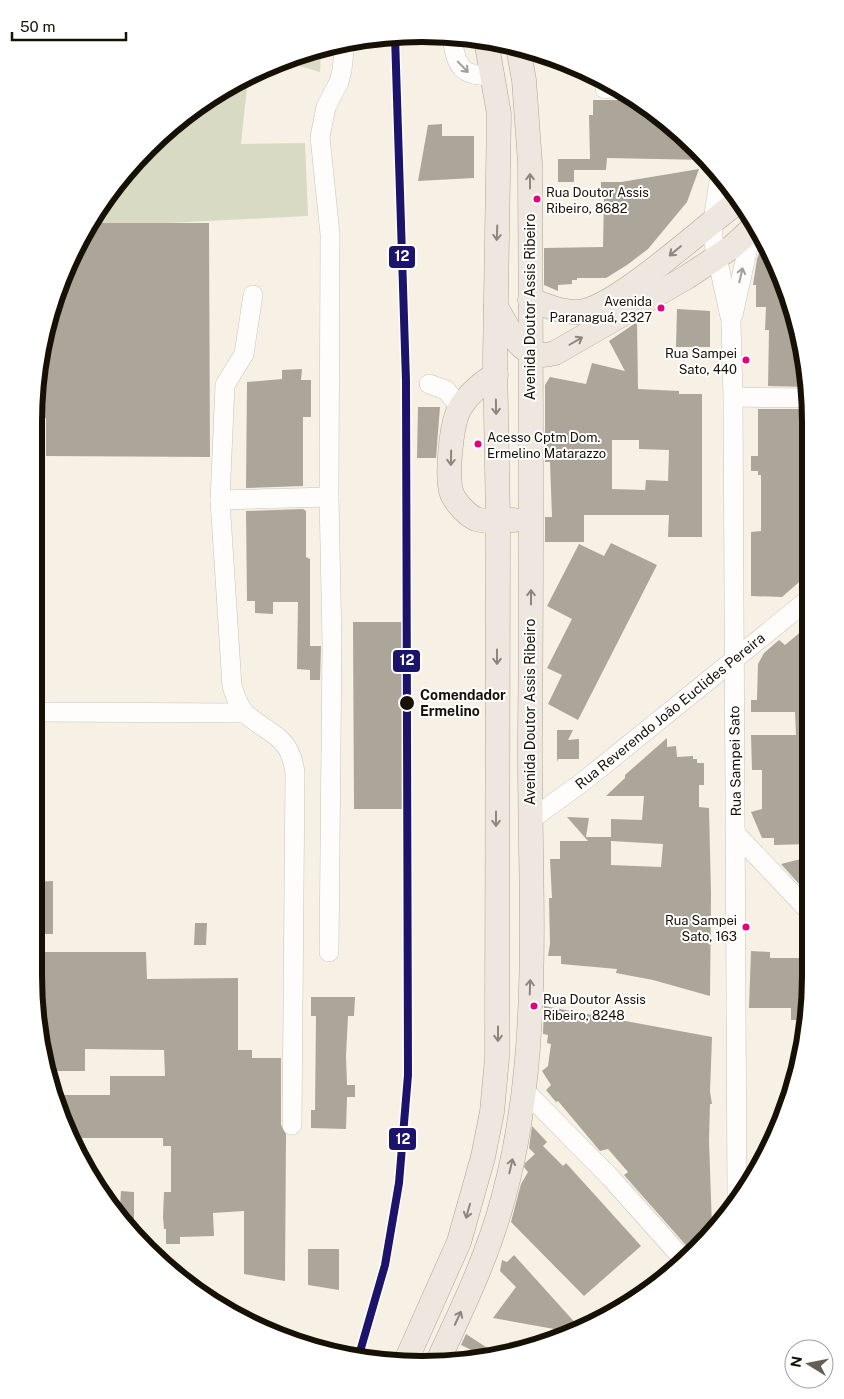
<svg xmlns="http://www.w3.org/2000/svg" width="844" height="1399" font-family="'Public Sans',sans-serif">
<rect width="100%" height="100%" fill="#f7f1e5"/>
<g fill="#d8dac3">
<polygon points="321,49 320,72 282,61"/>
<path d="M 248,77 L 241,144 L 305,143 L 308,216 L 89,227 C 112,181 164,126 207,99 C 220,90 234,84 248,77 Z"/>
</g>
<g fill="#aba59a" fill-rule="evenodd">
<polygon points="593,100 639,100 707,160 607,158 606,170 574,170 574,182 558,182 558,159 590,159 589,115 593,115"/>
<polygon points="442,124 442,136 474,136 474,178 418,181 428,125"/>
<polygon points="699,169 687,202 648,249 627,265 606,278 577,278 577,280 572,280 572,284 558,285 558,291 544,285 544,248 603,247 604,197 601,197 601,182 621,182"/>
<polygon points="91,223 209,223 210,457 46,456 46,418 35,417 35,396 38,381 45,381 45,344 54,297"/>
<polygon points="764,241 790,297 807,387 768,386 769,330 765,330 766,307 756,307 756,285 753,285 757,259"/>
<polygon points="677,309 710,311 710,347 676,347"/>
<path d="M 637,322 L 638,389 L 679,391 L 679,394 L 702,394 L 702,537 L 668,537 L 669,515 L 584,515 L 584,542 L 545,542 L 545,517 L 552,517 L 550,462 L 545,462 L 545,385 L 550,377 L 586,384 L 592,363 L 625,371 L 609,341 ZM 612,440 L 639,440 L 639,449 L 669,450 L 668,481 L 646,480 L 645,490 L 612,489 Z"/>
<polygon points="302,369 301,380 311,380 311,417 303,417 303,486 246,488 247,382 282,379 282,370"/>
<polygon points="418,407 440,407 436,458 417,458"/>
<polygon points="758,409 809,409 809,483 807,483 807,486 802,486 802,512 807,512 806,576 782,597 751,596 751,532 761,531 761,475 758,475 758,471 751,471 751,456 758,456"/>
<polygon points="303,509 306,511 306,557 310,559 310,646 321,646 320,680 310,680 310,670 297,669 298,602 273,602 273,614 255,613 255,601 247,601 246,511"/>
<polygon points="611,543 657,565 578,720 548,704 562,675 547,668 572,619 547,606 579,544 604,556"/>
<polygon points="353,622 406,622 407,809 354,809"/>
<polygon points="809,625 809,844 774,845 774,838 762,838 751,812 762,809 762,770 752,770 751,735 796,735 795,712 751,712 751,700 757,700 758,664 764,653 779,640 785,645"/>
<polygon points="557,730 573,730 568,740 579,739 579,759 558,759 557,762"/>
<path d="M 667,738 L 667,747 L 676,746 L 677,757 L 693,756 L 693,759 L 697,759 L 697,763 L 704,763 L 704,785 L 699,785 L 699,807 L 709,808 L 711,894 L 710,996 L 653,980 L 616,973 L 617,969 L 561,964 L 561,956 L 548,956 L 550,944 L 549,898 L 552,898 L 550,859 L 560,859 L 560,841 L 588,841 L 567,817 L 589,818 L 586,837 L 611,837 L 611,819 L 642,820 L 644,796 L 606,796 L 625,778 L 625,775 ZM 611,841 L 663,844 L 661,867 L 611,865 Z"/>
<polygon points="809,857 809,895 781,864"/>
<polygon points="53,881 53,934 34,934 34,882"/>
<polygon points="195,923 207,923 206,945 194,945"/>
<polygon points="751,951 770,952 770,958 809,958 809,1003 805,1020 791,1020 791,1008 749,1008"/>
<polygon points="44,952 146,952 147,979 238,978 238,1050 252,1050 252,1058 281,1058 281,1125 286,1134 285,1281 244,1274 244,1211 213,1213 214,1236 180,1237 180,1244 166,1244 166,1229 164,1229 163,1217 164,1192 171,1192 171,1146 163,1146 163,1138 74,1138 54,1102 53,1095 110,1095 110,1076 165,1076 164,1050 85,1049 85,1071 49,1071 34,980 43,980"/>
<polygon points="311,997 355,997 354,1016 348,1016 346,1056 347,1085 355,1085 355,1097 347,1097 346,1129 311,1128 311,1110 315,1110 316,1016 311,1016"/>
<polygon points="544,1006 712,1037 710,1092 712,1104 710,1104 709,1140 712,1228 691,1251 624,1175 628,1172 608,1149 600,1151 558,1101 556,1102 546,1090 551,1085 542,1071 548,1066 551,1044 547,1043 548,1035 543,1034"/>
<polygon points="532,1126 547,1142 543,1146 563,1166 566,1163 641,1246 584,1296 511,1222 521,1184 528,1172 524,1167 525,1163 535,1154 529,1148"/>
<polygon points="121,1191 134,1192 134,1234 111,1208 120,1208"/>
<polygon points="308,1249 339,1249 339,1290 308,1285"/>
<polygon points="514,1255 579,1327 571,1332 493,1318 516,1287 500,1271 502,1260 507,1262"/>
<polygon points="466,1334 495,1353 482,1355 461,1345"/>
</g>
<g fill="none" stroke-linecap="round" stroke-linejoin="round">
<g stroke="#c9c3b7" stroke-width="20">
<g id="minor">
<path d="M 452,37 C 456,66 461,78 494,75"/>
<polyline points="605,89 619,89"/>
<polyline points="720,175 713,221 713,239 731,321 733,397 737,1201"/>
<path d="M 253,295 L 244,354 L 225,385 L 220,500 L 232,686 C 235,695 238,706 245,713 C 270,736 290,734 295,773 L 292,1125"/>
<polyline points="733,315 753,225"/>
<polyline points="429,384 446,390 460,407"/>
<polyline points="733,397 809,398"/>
<polyline points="220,500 329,497"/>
<polyline points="34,712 245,713"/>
<polyline points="529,821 584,781 809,599"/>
<polyline points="736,834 809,911"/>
<polyline points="329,952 332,643 329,497 330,234 320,137 326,107 339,82 342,70 345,42"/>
<polyline points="525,1091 610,1177 683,1259"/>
</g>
</g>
<g stroke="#b0a492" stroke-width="25">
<g id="major">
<path d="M 530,300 C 546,305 562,313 579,312 C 617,308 704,226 739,201"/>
<path d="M 496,307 C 511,331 520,363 555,353 L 687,277 L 732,247 L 756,225"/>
<path d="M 496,374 C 482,383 468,394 460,408 C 451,423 446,478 452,494 C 456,503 467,515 476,519 C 488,523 502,520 514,520"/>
<polyline points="405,1363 459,1242 483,1157 492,1112 497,1058 498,520 495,359 499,114 486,40"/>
<path d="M 437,1363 C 462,1309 488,1256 503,1199 C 544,1052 529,889 530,737 C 532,546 531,355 530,163 L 524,80 L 518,47"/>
</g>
</g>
<use href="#minor" stroke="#fefdfb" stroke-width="19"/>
<use href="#major" stroke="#ede7df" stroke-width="24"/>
<g stroke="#fff" stroke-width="11">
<polyline id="rail-1" points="359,1355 385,1265 399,1183 408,1075 406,381 395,36"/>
</g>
<use href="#rail-1" stroke="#1c146b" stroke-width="8"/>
</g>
<defs><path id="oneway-shaft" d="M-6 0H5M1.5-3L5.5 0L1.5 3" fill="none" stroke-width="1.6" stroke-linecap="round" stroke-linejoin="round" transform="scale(1.25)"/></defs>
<g stroke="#a19e99">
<use href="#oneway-shaft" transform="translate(463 67) rotate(46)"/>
<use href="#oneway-shaft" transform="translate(741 275) rotate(-77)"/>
</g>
<g stroke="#8c867d">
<use href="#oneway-shaft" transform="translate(530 181) rotate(-90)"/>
<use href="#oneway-shaft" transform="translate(497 233) rotate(92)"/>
<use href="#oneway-shaft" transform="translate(675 251) rotate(140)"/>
<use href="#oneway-shaft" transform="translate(576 341) rotate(-30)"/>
<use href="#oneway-shaft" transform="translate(496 407) rotate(89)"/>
<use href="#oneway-shaft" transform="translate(451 458) rotate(91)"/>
<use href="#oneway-shaft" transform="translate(531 597) rotate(-90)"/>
<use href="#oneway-shaft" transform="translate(497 657) rotate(90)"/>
<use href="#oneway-shaft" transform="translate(496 819) rotate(90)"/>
<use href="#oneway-shaft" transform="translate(530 987) rotate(-88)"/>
<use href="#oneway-shaft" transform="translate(498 1034) rotate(90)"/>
<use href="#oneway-shaft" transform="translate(511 1166) rotate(-77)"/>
<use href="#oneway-shaft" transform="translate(468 1211) rotate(106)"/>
<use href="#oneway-shaft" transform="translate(458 1318) rotate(-65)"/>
</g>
<g fill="#e5007d" stroke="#fff" stroke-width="2">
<circle cx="537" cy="199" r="4.5"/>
<circle cx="661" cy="308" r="4.5"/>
<circle cx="746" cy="360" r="4.5"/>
<circle cx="478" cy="444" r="4.5"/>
<circle cx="746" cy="927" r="4.5"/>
<circle cx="534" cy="1006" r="4.5"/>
</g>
<circle fill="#161005" stroke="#fff" stroke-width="2" cx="407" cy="703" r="8"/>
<g text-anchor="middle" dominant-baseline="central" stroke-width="4" stroke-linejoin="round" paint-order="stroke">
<g font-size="13" fill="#161005" stroke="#fff" text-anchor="start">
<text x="546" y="192">Rua Doutor Assis<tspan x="546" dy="16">Ribeiro, 8682</tspan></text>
<text x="652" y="301" text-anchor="end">Avenida<tspan x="652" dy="16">Paranaguá, 2327</tspan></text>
<text x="737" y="353" text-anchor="end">Rua Sampei<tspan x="737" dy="16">Sato, 440</tspan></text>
<text x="487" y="437">Acesso Cptm Dom.<tspan x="487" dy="16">Ermelino Matarazzo</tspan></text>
<text x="737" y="920" text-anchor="end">Rua Sampei<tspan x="737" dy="16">Sato, 163</tspan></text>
<text x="543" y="999">Rua Doutor Assis<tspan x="543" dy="16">Ribeiro, 8248</tspan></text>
</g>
<g font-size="14" fill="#161005" stroke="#fff">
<text transform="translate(530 307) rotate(-90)">Avenida Doutor Assis Ribeiro</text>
<text transform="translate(670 711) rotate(-39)">Rua Reverendo João Euclides Pereira</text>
<text transform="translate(530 712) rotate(-90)">Avenida Doutor Assis Ribeiro</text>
<text transform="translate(735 761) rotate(-91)">Rua Sampei Sato</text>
</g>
<g font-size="14" font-weight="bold" fill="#161005" stroke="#fff" text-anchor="start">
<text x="420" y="695">Comendador<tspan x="420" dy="16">Ermelino</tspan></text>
</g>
</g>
<path d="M0 0H844V1399H0ZM422 42H422A380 380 0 0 1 802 422V976A380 380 0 0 1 422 1356H422A380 380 0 0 1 42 976V422A380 380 0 0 1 422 42Z" fill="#fff" fill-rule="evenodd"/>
<path fill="none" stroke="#161005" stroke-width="6" d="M422 42H422A380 380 0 0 1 802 422V976A380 380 0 0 1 422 1356H422A380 380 0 0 1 42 976V422A380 380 0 0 1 422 42Z"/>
<g stroke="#fff" stroke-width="2">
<rect x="388" y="245" width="28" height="24" rx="5" fill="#1c146b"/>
<rect x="392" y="649" width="29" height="24" rx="5" fill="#1c146b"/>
<rect x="388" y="1127" width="29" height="24" rx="5" fill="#1c146b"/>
</g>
<g font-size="14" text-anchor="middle" font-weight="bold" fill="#fff">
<text x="402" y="261">12</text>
<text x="407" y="665">12</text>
<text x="403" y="1144">12</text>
</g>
<g transform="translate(809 1364) rotate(280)"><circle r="24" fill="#ffffff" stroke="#a29f9b"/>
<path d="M0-4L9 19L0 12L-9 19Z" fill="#655f53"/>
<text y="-8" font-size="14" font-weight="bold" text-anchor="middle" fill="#161005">N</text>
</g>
<path d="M12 32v8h114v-8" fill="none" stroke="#161005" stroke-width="2.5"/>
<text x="20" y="32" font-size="15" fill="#161005" stroke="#ffffff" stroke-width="4" paint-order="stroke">50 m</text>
</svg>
